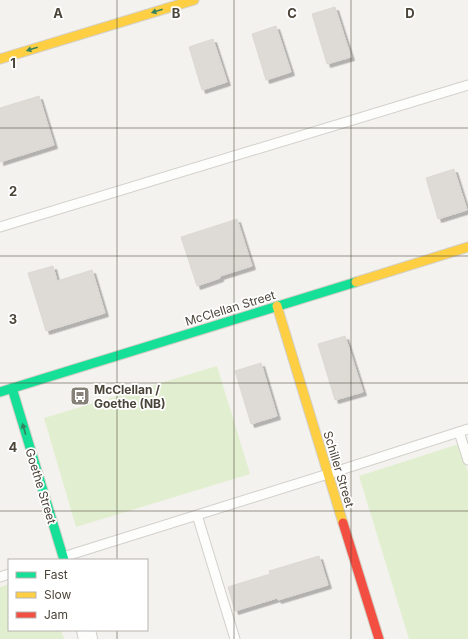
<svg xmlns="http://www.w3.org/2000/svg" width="468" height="639" font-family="Inter,sans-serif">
<defs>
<filter id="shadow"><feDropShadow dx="3.5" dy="3.5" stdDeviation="0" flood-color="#0004"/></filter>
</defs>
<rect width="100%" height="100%" fill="#f4f2ee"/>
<g fill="#e1eecf">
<polygon points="217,366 250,474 76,527 44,418"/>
<polygon points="459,444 468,472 468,639 409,639 359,476"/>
<polygon points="9,584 9,630 61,630 64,639 0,639 0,587"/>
</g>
<g fill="#dedbd6" stroke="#dcd9d4" filter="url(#shadow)">
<polygon points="335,7 351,57 327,64 312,14"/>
<polygon points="276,26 291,72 266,80 252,34"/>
<polygon points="213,39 227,82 202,90 189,47"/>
<polygon points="39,96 54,145 0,162 0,108"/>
<polygon points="454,169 467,210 438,219 426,178"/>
<polygon points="237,219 252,266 220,276 220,278 197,286 181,237"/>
<polygon points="53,266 57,281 92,270 105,313 46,331 28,273"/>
<polygon points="345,336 363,392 335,400 318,344"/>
<polygon points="261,363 277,416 251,424 235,371"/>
<polygon points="319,556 328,585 278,600 277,598 235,611 228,587 270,574 269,571"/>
</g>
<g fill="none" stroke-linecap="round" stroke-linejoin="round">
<g stroke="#d2d0cb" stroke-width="11">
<g id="lane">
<polyline points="0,227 468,85"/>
<polyline points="459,432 468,460"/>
<polyline points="197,515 235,639"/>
<polyline points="63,557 328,474 468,429"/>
<polyline points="0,577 9,574"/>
</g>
</g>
<g stroke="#d2d0cb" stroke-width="20">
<polyline id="street" points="86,630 88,639"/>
</g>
<g stroke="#d3cfc5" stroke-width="11">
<g id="fast">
<polyline points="12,388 64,560"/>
<polyline points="0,392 356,282"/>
</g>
</g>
<g stroke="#d3cfc5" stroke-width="11">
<g id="slow">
<polyline points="0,59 194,0"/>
<polyline points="356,282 468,247"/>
<polyline points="277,306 343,523"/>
</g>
</g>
<g stroke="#d3cfc5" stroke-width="11">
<polyline id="jam" points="343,523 379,639"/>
</g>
<use href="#lane" stroke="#fdfdfc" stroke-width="9"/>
<use href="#street" stroke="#fdfdfc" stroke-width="18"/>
<use href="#fast" stroke="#16e098" stroke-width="9"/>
<use href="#slow" stroke="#ffcf43" stroke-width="9"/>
<use href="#jam" stroke="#f24e42" stroke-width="9"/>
</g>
<defs><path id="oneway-solid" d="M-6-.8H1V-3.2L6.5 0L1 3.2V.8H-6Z"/></defs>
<g fill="#36825f">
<use href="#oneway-solid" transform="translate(157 11) rotate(163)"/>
<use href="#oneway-solid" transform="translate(32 49) rotate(163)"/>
<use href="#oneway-solid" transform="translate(24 429) rotate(-107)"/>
</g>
<path fill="none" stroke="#4b4439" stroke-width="1" stroke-opacity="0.55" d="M 117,0 L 117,560M 234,0 L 234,639M 351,0 L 351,639M 0,128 L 468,128M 0,256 L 468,256M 0,383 L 468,383M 0,511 L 468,511M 117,630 L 117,639"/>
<defs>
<g id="bus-square" transform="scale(1)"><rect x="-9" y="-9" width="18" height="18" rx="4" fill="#868178" stroke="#fff"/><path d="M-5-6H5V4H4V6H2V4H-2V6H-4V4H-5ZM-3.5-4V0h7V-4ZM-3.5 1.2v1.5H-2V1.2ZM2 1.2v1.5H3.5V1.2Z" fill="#fff"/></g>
</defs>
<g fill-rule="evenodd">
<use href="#bus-square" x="80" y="396"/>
</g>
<g text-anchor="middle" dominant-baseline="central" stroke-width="3.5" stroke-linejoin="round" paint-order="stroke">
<g font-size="12" fill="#4b4439" stroke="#fff">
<text transform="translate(230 308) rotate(-17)">McClellan Street</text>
<text transform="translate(339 469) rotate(73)">Schiller Street</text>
<text transform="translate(41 486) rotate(73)">Goethe Street</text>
</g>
<g font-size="12" font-weight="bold" fill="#4b4439" stroke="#fff" text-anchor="start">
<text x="94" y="389">McClellan /<tspan x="94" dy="14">Goethe (NB)</tspan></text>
</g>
</g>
<g font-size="13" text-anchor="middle" font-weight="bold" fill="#4b4439" stroke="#fff" stroke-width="3.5" stroke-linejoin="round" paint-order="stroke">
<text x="58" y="18">A</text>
<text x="176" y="18">B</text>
<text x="292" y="18">C</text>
<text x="410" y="18">D</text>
<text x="13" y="68">1</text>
<text x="13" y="196">2</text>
<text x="13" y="324">3</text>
<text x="13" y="452">4</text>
</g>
<rect x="8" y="559" width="140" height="72" fill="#ffffff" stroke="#b7b4b0"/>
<rect x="16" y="572" width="20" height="6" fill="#16e098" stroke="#b7b4b0"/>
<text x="44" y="579" font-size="12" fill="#4b4439">Fast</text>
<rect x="16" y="592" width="20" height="6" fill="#ffcf43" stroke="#b7b4b0"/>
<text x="44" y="599" font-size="12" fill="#4b4439">Slow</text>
<rect x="16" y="612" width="20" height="6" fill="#f24e42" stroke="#b7b4b0"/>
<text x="44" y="619" font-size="12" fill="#4b4439">Jam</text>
</svg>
